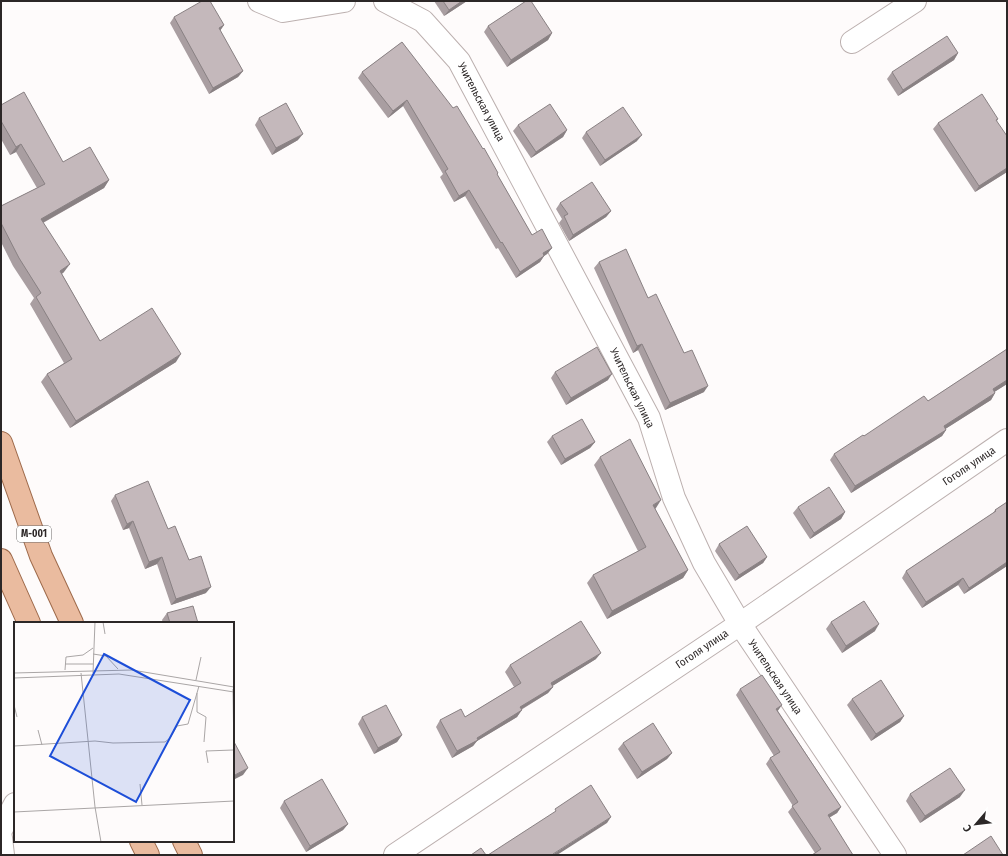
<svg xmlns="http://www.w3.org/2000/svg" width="1008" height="856" font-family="'Fira Sans Condensed',sans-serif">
<rect width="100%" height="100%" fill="#fefbfb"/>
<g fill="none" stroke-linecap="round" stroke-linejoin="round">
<g stroke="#bcb0af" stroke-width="24">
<g id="minor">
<polyline points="259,1 283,11 344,1"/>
<polyline points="385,1 423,21 459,61 649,418 674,498 704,563 740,624 895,855"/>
<polyline points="852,42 915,1"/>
<polyline points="1,830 15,804"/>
<polyline points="1,838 3,855"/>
<polyline points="395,855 740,624 1007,440"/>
</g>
</g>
<g stroke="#9e6a4b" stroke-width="24">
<g id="major">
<polyline points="1,443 41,556 72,623"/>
<polyline points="1,560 29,623"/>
<polyline points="141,841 148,855"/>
<polyline points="184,841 191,855"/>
</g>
</g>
<use href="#minor" stroke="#fff" stroke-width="22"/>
<use href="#major" stroke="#eabb9f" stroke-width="22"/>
</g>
<g fill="#a99ea1">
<polygon points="434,1 467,1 444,16"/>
<polygon points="174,17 224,25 220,31 243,71 238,77 209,94 170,23"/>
<polygon points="488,26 552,33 548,40 507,67 484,32"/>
<polygon points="402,42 497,174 532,235 552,248 547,254 544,256 540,262 516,278 498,248 496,249 465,196 454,202 440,177 443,174 403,106 388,118 358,78 362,72"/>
<polygon points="958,53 954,60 898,96 887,79 892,72"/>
<polygon points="1,105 63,162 109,180 104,188 43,223 64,272 62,274 100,341 176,362 70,428 41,382 47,374 64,363 30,304 34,298 13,266 1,242 1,206 37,188 16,152 10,155 1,139"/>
<polygon points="259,118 298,140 272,155 255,125"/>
<polygon points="998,119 997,121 1007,172 975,192 933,129 938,123"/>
<polygon points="518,125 567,130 563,137 531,158 513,131"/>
<polygon points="586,132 637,141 600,166 582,138"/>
<polygon points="560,203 611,211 606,217 569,241 559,223 562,219 556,209"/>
<polygon points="599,262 648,298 684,353 704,392 665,410 638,350 633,353 594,268"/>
<polygon points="1007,349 1007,384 994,392 995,393 991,400 945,429 946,430 942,436 851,493 830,460 834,454 864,436 928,401"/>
<polygon points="555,372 608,380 566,405 551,378"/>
<polygon points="552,436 595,442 590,448 561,465 547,442"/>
<polygon points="600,457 656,508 655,509 688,570 683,578 607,619 587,583 593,575 638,551 594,465"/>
<polygon points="115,495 168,529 189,560 206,593 171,605 157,564 145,569 129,528 123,530 111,501"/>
<polygon points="1007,502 1007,566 964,594 958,585 922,608 902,578 906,571 993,513 995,510"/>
<polygon points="798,507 845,512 841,519 810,539 793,513"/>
<polygon points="719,544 767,557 763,563 735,581 715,551"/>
<polygon points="167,613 198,623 163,623 162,620"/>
<polygon points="831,622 875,631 842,653 826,629"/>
<polygon points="596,659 552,686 553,687 548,693 521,710 517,717 477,741 473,746 452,758 436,727 440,720 465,717 514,687 505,672 510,665"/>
<polygon points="740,689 778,711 841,807 837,813 829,818 853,855 815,853 788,812 793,806 766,764 770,758 774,756 736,695"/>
<polygon points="852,699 904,716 900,722 871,741 847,705"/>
<polygon points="362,717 402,735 397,742 374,754 358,724"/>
<polygon points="623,743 672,753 667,759 637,779 618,749"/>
<polygon points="910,794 960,797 920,823 906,801"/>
<polygon points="284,801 348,824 343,830 306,852 280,808"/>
</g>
<g fill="#898183">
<polygon points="462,1 467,1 444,16 449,10"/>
<polygon points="224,25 219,32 219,28"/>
<polygon points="552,33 548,40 507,67 511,60"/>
<polygon points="958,53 954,60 898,96 903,90"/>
<polygon points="243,71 238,77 209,94 213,88"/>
<polygon points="407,100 403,106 388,118 393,111"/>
<polygon points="567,130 563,137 531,158 536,152"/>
<polygon points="303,134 298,140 272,155 276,148"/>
<polygon points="642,135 637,141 600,166 605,160"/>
<polygon points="21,144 16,152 10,155 16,147"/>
<polygon points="1007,168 1007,172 975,192 979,186"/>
<polygon points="109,180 104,188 35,227 41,219"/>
<polygon points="469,190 465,196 454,202 459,196"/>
<polygon points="611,211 606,217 569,241 573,235"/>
<polygon points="552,248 547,254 544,256 540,262 516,278 520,272 543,253"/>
<polygon points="70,264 64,272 55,278 60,271"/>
<polygon points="642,344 638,350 633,353 637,346"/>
<polygon points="181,354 176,362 70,428 76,421"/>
<polygon points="612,374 608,380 566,405 571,398"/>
<polygon points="1007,380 1007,384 988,396 993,389"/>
<polygon points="708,386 704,392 665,410 670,403"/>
<polygon points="995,393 991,400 939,433 944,426"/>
<polygon points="946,430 942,436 851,493 855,486"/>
<polygon points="595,442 590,448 561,465 565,459"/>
<polygon points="661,500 656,508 647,513 653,505"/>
<polygon points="845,512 841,519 810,539 814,533"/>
<polygon points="133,521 129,528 123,530 127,524"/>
<polygon points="162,557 157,564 145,569 149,562"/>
<polygon points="767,557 763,563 735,581 739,575"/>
<polygon points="1007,562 1007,566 964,594 969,588"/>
<polygon points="688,570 683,578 607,619 612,611"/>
<polygon points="963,578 958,585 922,608 926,602"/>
<polygon points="211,587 206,593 171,605 176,599"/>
<polygon points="879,624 875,631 842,653 846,646"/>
<polygon points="601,653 596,659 546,690 551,683"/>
<polygon points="553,687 548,693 515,713 520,707"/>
<polygon points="782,705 777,712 776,709"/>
<polygon points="522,710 517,717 477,741 473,746 452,758 457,751 477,738"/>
<polygon points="904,716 900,722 871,741 876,734"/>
<polygon points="402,735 397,742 374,754 378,748"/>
<polygon points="672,753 667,759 637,779 642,772"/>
<polygon points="248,768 243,775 233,780 233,776"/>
<polygon points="965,790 960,797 920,823 925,816"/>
<polygon points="841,807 837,813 823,821 828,815"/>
<polygon points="611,817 607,823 557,855 552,855"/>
<polygon points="348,824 343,830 306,852 310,846"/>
</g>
<g fill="#c4b8bb" stroke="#898183">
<polygon points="202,1 210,1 224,25 219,28 243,71 213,88 174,17"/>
<polygon points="443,1 462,1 449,10"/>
<polygon points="526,1 531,1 552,33 511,60 488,26"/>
<polygon points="947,36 958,53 903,90 892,72"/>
<polygon points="402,42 453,108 457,106 483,149 484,148 498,173 497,174 532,235 542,229 552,248 543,253 544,256 520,272 502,242 501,243 469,190 459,196 445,171 448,169 407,100 393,111 362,72"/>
<polygon points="24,92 63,162 90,147 109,180 41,219 70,264 60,271 100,341 152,308 181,354 76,421 47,374 72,359 36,297 41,293 19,258 1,223 1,206 45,184 21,144 16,147 1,121 1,105"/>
<polygon points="982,94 998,119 996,120 1007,136 1007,168 979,186 938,123"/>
<polygon points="286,103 303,134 276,148 259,118"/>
<polygon points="550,104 567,130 536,152 518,125"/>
<polygon points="623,107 642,135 605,160 586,132"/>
<polygon points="592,182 611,211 573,235 564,216 568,214 560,203"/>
<polygon points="626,249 648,298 656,294 684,353 692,350 708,386 670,403 642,344 637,346 599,262"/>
<polygon points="597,347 612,374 571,398 555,372"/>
<polygon points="1007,349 1007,380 993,389 995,393 944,426 946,430 855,486 834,454 863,435 864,436 924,396 928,401"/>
<polygon points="582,419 595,442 565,459 552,436"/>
<polygon points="630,439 661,500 653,505 688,570 612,611 593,575 646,547 600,457"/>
<polygon points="148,481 168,529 175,526 189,560 201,556 211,587 176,599 162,557 149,562 133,521 127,524 115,495"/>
<polygon points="829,487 845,512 814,533 798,507"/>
<polygon points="1007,502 1007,562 969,588 963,578 926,602 906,571 996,511 995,510"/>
<polygon points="747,526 767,557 739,575 719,544"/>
<polygon points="864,601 879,624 846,646 831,622"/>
<polygon points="193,606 198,623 170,623 167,613"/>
<polygon points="581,621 601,653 551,683 553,687 520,707 522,710 477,738 478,740 457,751 440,720 461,709 465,717 521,683 510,665"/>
<polygon points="762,675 782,705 776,709 841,807 828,815 853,855 812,855 821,849 792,806 798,802 770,758 780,752 740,689"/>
<polygon points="881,680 904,716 876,734 852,699"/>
<polygon points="386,705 402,735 378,748 362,717"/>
<polygon points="653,723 672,753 642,772 623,743"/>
<polygon points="233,740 248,768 233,776"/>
<polygon points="950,768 965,790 925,816 910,794"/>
<polygon points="322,779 348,824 310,846 284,801"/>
<polygon points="591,785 611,817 553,854 554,855 488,855 556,811 555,809"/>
<polygon points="991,836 1003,855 963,855"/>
<polygon points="481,848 486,855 471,855"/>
</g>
<g text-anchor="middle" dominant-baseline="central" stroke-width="4" stroke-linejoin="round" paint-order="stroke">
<rect fill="#fff" stroke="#6b6868" stroke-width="1" x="17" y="526" width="34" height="16" rx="3"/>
<g font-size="10" font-weight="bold" fill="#2c2727">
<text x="34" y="534">M-001</text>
</g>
<g font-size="11" fill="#2c2727" stroke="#fff">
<text transform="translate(481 102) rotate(62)">Учительская улица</text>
<text transform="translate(632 388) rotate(64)">Учительская улица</text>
<text transform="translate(969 466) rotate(-34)">Гоголя улица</text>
<text transform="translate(702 649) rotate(-34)">Гоголя улица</text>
<text transform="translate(775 677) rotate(56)">Учительская улица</text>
</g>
</g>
<g transform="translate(14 622)">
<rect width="220" height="220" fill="#fefbfb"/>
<path fill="none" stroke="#aaa6a6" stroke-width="1" d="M 89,0 L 91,12M 79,32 L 92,34 L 104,47M 51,42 L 79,42M 51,48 L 52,35 L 69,33 L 79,26M 0,51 L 118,48 L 220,65M 67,51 L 81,185 L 87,220M 79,51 L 81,0M 0,56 L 105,52 L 220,70M 182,58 L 187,35M 219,67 L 220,136M 183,71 L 183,90 L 192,95 L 190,120M 0,83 L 3,95M 24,108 L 28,123M 0,124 L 81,119 L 99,121 L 151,120 L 156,116 L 163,104 L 174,102 L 185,64M 194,141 L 192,129 L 219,128M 126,162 L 128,183M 0,190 L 220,179"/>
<path fill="#1d4ed8" fill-opacity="0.15" stroke="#1d4ed8" stroke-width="2" d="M 90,32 L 176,78 L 122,180 L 36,134 Z"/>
<rect width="220" height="220" fill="none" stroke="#2c2727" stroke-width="2"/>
</g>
<rect width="1008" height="856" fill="none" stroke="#2c2727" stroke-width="4"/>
<g transform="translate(976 824) rotate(242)" stroke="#ffffff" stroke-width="3" paint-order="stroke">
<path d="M0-3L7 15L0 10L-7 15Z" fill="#2c2727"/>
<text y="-6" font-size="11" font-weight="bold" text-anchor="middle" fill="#2c2727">С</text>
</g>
</svg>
